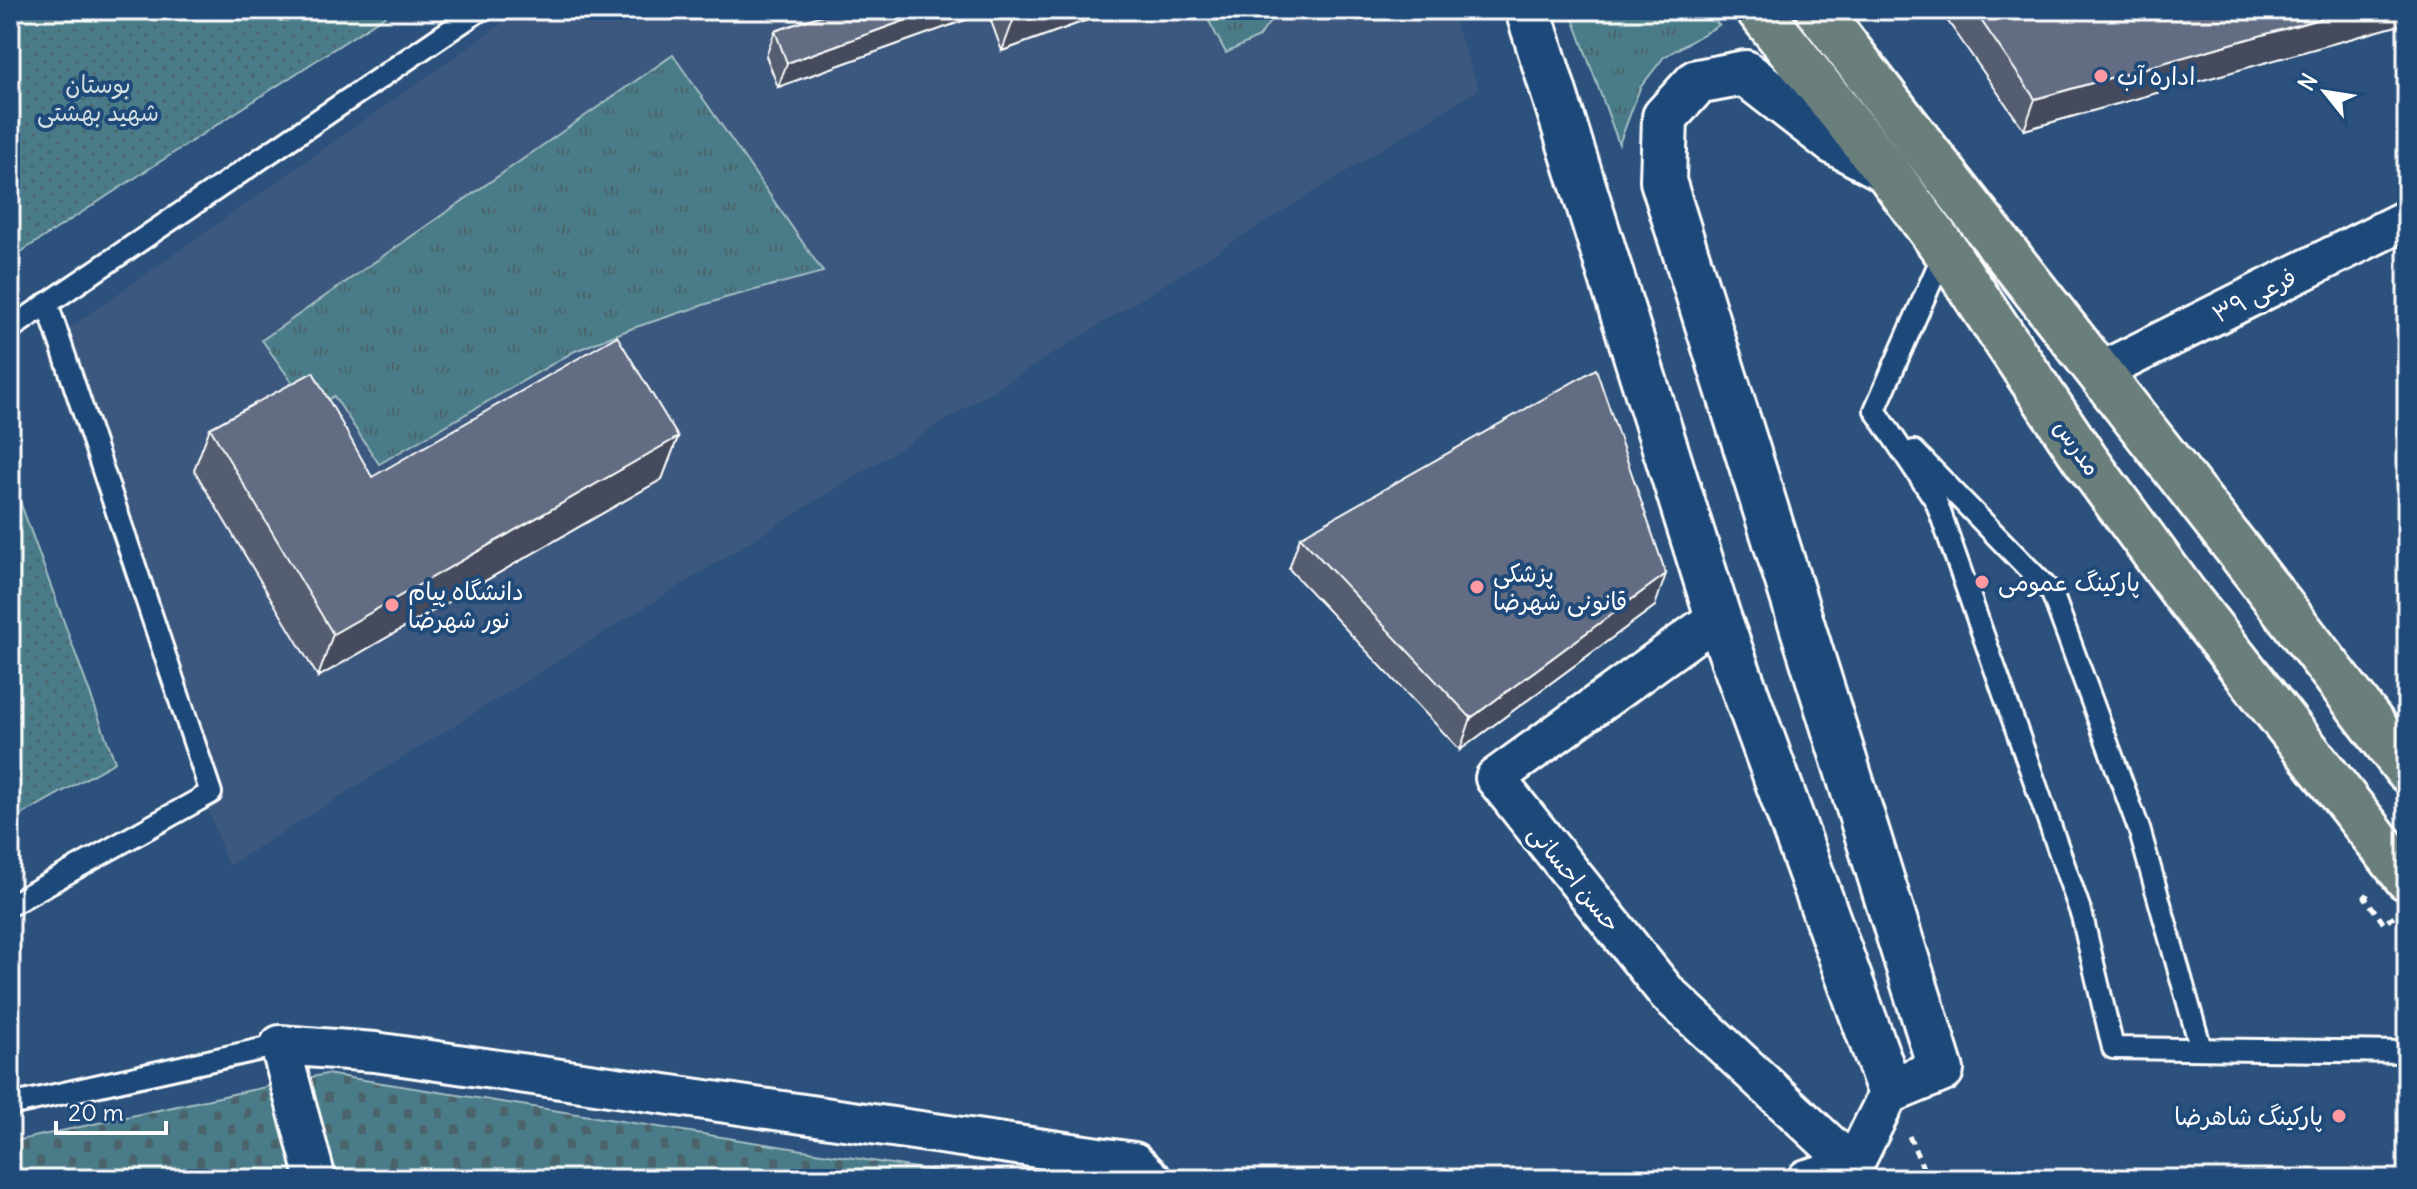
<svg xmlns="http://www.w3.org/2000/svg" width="2417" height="1189" font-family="Delius,'Playpen Sans Arabic',sans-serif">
<defs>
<pattern id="grass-tufts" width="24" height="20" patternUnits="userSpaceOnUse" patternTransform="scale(2)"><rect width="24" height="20" fill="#4a7c88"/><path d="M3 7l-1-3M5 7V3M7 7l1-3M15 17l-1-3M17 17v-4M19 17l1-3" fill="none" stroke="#4b646a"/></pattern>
<pattern id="cemetery-stones" width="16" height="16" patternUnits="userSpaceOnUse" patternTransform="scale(2)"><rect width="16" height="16" fill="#4a7c88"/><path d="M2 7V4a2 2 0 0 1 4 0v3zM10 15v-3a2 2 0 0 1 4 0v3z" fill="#4b646a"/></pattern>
<pattern id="park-dots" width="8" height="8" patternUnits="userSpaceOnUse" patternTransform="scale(2)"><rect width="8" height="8" fill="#4a7c88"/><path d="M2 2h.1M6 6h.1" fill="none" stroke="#4b646a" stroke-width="1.8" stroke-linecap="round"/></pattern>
</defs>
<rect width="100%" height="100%" fill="#2c517c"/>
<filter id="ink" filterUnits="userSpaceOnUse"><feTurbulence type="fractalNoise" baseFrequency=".0125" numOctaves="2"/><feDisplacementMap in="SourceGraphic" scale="16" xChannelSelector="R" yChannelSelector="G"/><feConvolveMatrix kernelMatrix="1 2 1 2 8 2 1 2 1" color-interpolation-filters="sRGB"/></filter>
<g filter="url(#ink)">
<polygon fill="#3c597e" points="521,10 1450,10 1479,89 228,866 45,345"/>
<g fill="url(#grass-tufts)" stroke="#a4bec4" stroke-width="2">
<polygon points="1203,10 1278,10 1259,37 1226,53"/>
<polygon points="1570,10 1705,10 1719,25 1664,57 1640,88 1619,144"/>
<polygon points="673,55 823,272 725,298 633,328 575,351 379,464 334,396 312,410 262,340"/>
</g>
<polygon fill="url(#cemetery-stones)" stroke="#a4bec4" stroke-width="2" points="326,1074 985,1179 10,1179 10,1142"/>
<g fill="url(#park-dots)" stroke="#a4bec4" stroke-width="2">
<polygon points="10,10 394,10 10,259"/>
<polygon points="10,474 115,762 10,821"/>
</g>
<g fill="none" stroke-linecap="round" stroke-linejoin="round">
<g stroke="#fff" stroke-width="26">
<g id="service">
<polyline points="1945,250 1875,410 1936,501 2082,916 2113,1048 2407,1052"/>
<polyline points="10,329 480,10"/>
<polyline points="1914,451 2052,593 2139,829 2201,1049"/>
<polyline points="10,905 211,793 47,303"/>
<polyline points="10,1105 280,1045"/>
</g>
</g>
<g stroke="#fff" stroke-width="44">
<g id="minor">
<polyline points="2100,372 2407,219"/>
<polyline points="1718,617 1495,778 1667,993 1853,1166"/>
<polyline points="316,1179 280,1045 375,1052 1134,1162 1152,1179"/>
<polyline points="1807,1179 1853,1166 1890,1091"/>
</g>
</g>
<g stroke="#fff" stroke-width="50">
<polyline id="tertiary" points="1528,10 1718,617 1890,1091 1941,1070 1663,181 1665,117 1697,82 1745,73 1834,142 1886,170"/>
</g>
<g stroke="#fff" stroke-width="50">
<g id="primary">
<polyline points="1759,10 1886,170 1945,250 2085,459 2185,595 2407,878"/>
<path d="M 1818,10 C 2012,265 2214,514 2407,770"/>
</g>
</g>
<g stroke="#fff" stroke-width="5" stroke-dasharray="8 6" stroke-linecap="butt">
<polyline points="2368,894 2365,897 2384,924 2394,916"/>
<polyline points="1909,1136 1928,1179"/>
</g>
<use href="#service" stroke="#1f4a7a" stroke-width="20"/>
<use href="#minor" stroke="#1f4a7a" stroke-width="38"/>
<use href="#tertiary" stroke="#1f4a7a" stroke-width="44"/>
<use href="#primary" stroke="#6b7f7c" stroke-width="44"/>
</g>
<g fill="#545d70" stroke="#fff" stroke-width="2">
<polygon points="837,10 974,10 971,18 778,87 766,56 775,31"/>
<polygon points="987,10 1115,10 1002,51"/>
<polygon points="1940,10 2407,10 2407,23 2024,130"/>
<polygon points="210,428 372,477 678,437 662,479 318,677 194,470"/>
<polygon points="1300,537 1655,606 1460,750 1289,569"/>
</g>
<g fill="#454c5b" stroke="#fff" stroke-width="2">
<polygon points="934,10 974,10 971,18 778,87 787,63"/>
<polygon points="1017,10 1115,10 1002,51"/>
<polygon points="2351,10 2407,10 2407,23 2024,130 2035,99"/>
<polygon points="678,437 662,479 318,677 333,634"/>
<polygon points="1666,574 1655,606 1460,750 1471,718"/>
</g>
<g fill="#626c82" stroke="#fff" stroke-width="2">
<polygon points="837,10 934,10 787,63 775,31"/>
<polygon points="1974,10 2351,10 2035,99"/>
<polygon points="617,336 678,437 333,634 210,428 313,372 372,477"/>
<polygon points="1596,369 1666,574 1471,718 1300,537"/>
</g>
</g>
<g fill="#ff9aa2" stroke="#1f4a7a" stroke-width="3">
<circle cx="2101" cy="76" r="8"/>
<circle cx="1982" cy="582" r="8"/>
<circle cx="1477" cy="587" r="8"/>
<circle cx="392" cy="605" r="8"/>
<circle cx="2339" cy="1116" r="8"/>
</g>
<g text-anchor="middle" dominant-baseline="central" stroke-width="8" stroke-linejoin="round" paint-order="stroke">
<g font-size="24" fill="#fff" stroke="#1f4a7a" text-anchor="start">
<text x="2117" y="76">اداره آب</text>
<text x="1493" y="573">پزشکی<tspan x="1493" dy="28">قانونی شهرضا</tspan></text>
<text x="1998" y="582">پارکینگ عمومی</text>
<text x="408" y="591">دانشگاه پیام<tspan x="408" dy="28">نور شهرضا</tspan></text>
<text x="2323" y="1116" text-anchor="end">پارکینگ شاهرضا</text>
</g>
<g font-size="24" fill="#d2dee1" stroke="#1f4a7a">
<text x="98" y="84">بوستان<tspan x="98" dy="28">شهید بهشتی</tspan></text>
</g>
<g font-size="24" fill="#fff" stroke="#1f4a7a">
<text transform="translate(2254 295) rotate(-27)">فرعی ۳۹</text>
<text transform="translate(2078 447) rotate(55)">مدرس</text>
<text transform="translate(1575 878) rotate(51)">حسن احسانی</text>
</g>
</g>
<rect width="2417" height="1189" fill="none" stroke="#1f4a7a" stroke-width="40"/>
<rect x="20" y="20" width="2377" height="1149" fill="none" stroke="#fff" stroke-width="3" filter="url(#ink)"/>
<g transform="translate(2325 92) rotate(300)" stroke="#1f4a7a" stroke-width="6" paint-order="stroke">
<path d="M0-6L14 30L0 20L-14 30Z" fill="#ffffff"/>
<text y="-12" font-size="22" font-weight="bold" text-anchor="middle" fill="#ffffff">N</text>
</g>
<path d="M56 1121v12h110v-12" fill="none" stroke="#ffffff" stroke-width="4"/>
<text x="68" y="1121" font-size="24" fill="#ffffff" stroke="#1f4a7a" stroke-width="6" paint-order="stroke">20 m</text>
</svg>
